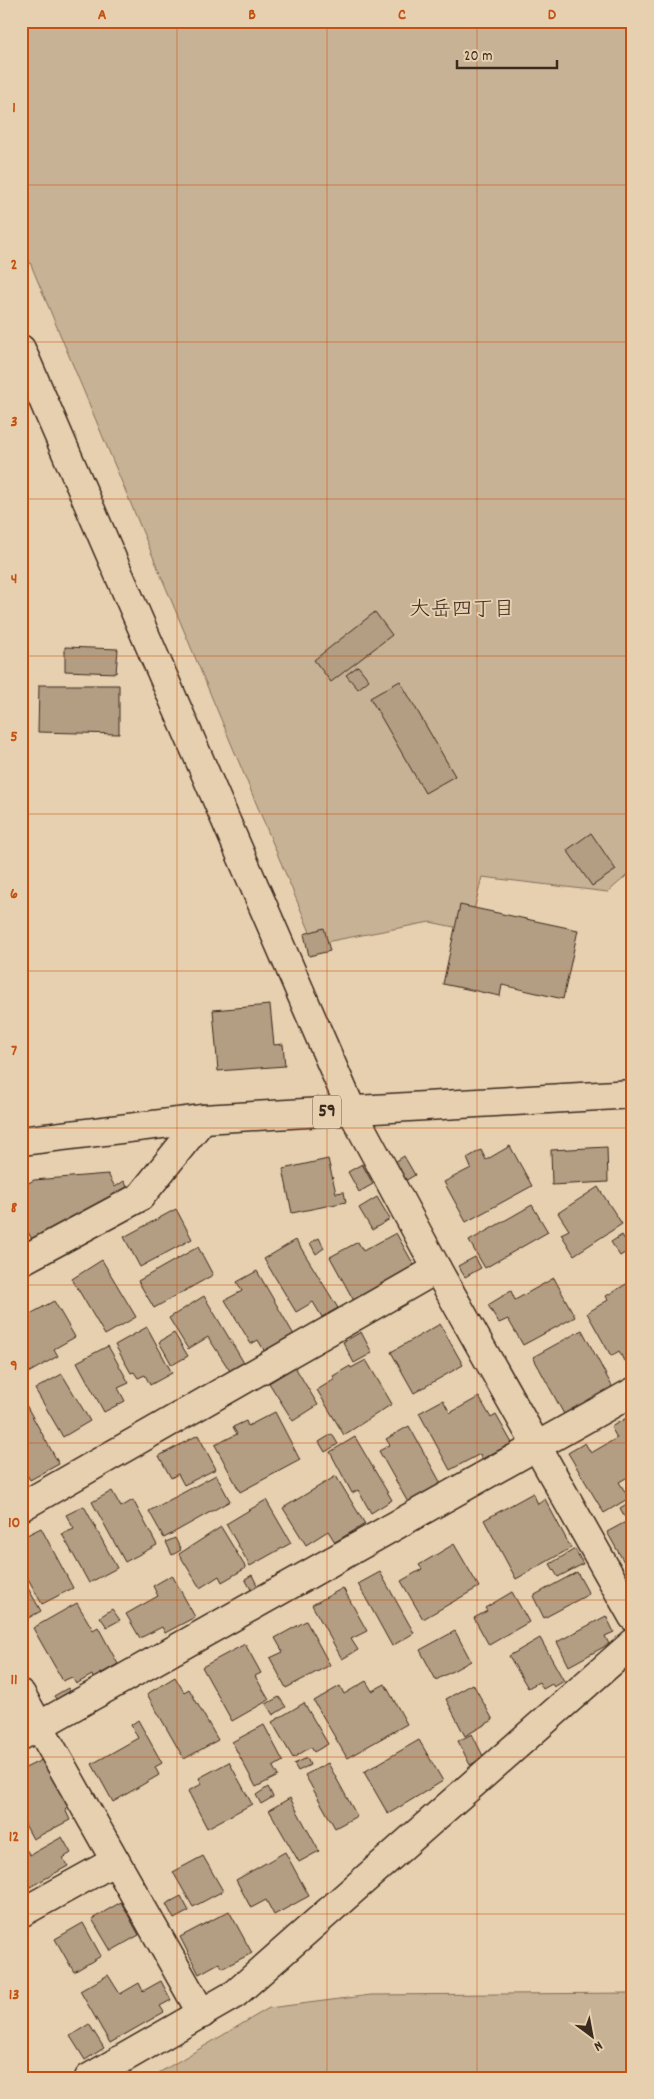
<svg xmlns="http://www.w3.org/2000/svg" width="654" height="2099" font-family="Dekko,'Klee One',sans-serif">
<rect width="100%" height="100%" fill="#e7d0b0"/>
<filter id="ink" filterUnits="userSpaceOnUse"><feTurbulence type="fractalNoise" baseFrequency=".02" numOctaves="2"/><feDisplacementMap in="SourceGraphic" scale="10" xChannelSelector="R" yChannelSelector="G"/><feConvolveMatrix kernelMatrix="1 2 1 2 8 2 1 2 1" color-interpolation-filters="sRGB"/></filter>
<g filter="url(#ink)">
<g fill="#c8b296" stroke="#826e5a">
<polygon points="21,21 633,21 633,870 608,892 482,877 469,930 430,922 315,944 21,241"/>
<polygon points="633,1993 633,2078 150,2078 269,2008 371,1995"/>
</g>
<g fill="#b39d83" stroke="#3b2a1e">
<polygon points="375,612 392,635 331,682 314,660"/>
<polygon points="65,647 118,649 116,673 65,671"/>
<polygon points="358,666 369,680 358,689 346,675"/>
<polygon points="400,681 455,776 425,793 370,698"/>
<polygon points="39,685 119,685 119,734 38,732"/>
<polygon points="591,833 616,870 592,886 567,850"/>
<polygon points="460,905 578,930 563,999 502,985 500,996 443,984"/>
<polygon points="324,928 330,951 309,956 304,934"/>
<polygon points="270,1005 274,1045 283,1044 285,1066 218,1071 213,1010"/>
<polygon points="510,1146 532,1186 466,1222 444,1182 471,1168 467,1158 481,1150 486,1160"/>
<polygon points="607,1147 608,1182 552,1185 551,1150"/>
<polygon points="404,1156 415,1175 405,1181 395,1162"/>
<polygon points="328,1159 336,1193 344,1192 346,1202 292,1213 283,1169"/>
<polygon points="362,1164 373,1184 359,1192 348,1172"/>
<polygon points="108,1174 115,1187 124,1181 131,1194 37,1248 21,1220 21,1187 34,1180"/>
<polygon points="598,1187 622,1224 574,1255 561,1234 569,1230 558,1213"/>
<polygon points="377,1197 390,1219 372,1230 359,1208"/>
<polygon points="532,1205 548,1232 485,1268 469,1241"/>
<polygon points="176,1209 192,1239 140,1267 124,1237"/>
<polygon points="396,1233 415,1267 354,1301 330,1257 358,1242 363,1251"/>
<polygon points="622,1235 631,1249 620,1256 611,1242"/>
<polygon points="319,1238 324,1248 316,1254 310,1243"/>
<polygon points="296,1240 338,1308 322,1317 313,1302 296,1312 264,1259"/>
<polygon points="198,1247 213,1275 154,1308 138,1281"/>
<polygon points="475,1257 481,1268 465,1277 458,1266"/>
<polygon points="102,1260 136,1317 105,1335 72,1279"/>
<polygon points="257,1271 294,1335 265,1352 258,1340 251,1344 225,1300 242,1291 237,1282"/>
<polygon points="554,1278 575,1317 523,1345 508,1319 499,1323 488,1305 511,1291 515,1300"/>
<polygon points="633,1280 633,1355 624,1361 619,1351 611,1356 587,1313 608,1300 606,1296"/>
<polygon points="204,1296 244,1363 230,1371 208,1337 188,1349 169,1318"/>
<polygon points="54,1301 75,1337 54,1349 58,1356 21,1377 21,1319"/>
<polygon points="440,1324 463,1365 414,1393 391,1352"/>
<polygon points="147,1327 172,1373 150,1385 145,1375 138,1378 134,1372 131,1373 115,1345"/>
<polygon points="582,1330 614,1390 565,1416 533,1357"/>
<polygon points="361,1332 372,1353 354,1363 343,1342"/>
<polygon points="174,1333 188,1356 172,1365 159,1342"/>
<polygon points="108,1346 129,1383 118,1388 125,1401 104,1412 77,1362"/>
<polygon points="366,1360 392,1404 344,1435 317,1390 335,1379 333,1376 350,1366 351,1368"/>
<polygon points="295,1367 318,1405 293,1421 269,1383"/>
<polygon points="62,1374 90,1421 63,1437 35,1389"/>
<polygon points="479,1397 491,1418 496,1415 512,1443 482,1459 480,1454 450,1470 419,1413 443,1400 450,1413"/>
<polygon points="26,1405 59,1464 30,1480 21,1465 21,1408"/>
<polygon points="275,1412 300,1460 240,1492 215,1445 237,1434 233,1427 246,1421 248,1426"/>
<polygon points="633,1414 633,1474 619,1482 629,1498 604,1513 568,1453 585,1443 591,1453 617,1438 611,1427"/>
<polygon points="409,1426 443,1487 410,1506 379,1451 390,1445 386,1439"/>
<polygon points="332,1434 338,1444 325,1452 319,1442"/>
<polygon points="198,1435 216,1469 184,1485 178,1474 171,1478 159,1456"/>
<polygon points="355,1437 392,1500 371,1513 358,1490 352,1493 330,1452"/>
<polygon points="216,1475 230,1501 164,1538 149,1511"/>
<polygon points="336,1476 365,1524 335,1542 328,1531 306,1545 283,1508"/>
<polygon points="112,1491 121,1507 133,1500 157,1545 125,1562 92,1502"/>
<polygon points="533,1493 538,1504 545,1499 571,1548 516,1579 484,1520"/>
<polygon points="266,1500 291,1543 250,1566 226,1524"/>
<polygon points="633,1500 633,1516 626,1519 620,1508"/>
<polygon points="84,1506 117,1568 89,1583 62,1534 74,1529 66,1515"/>
<polygon points="633,1518 633,1578 607,1532"/>
<polygon points="221,1527 246,1568 222,1582 219,1576 200,1588 179,1554"/>
<polygon points="41,1528 73,1588 42,1604 21,1566 21,1538"/>
<polygon points="175,1538 181,1550 172,1555 166,1542"/>
<polygon points="454,1544 479,1587 423,1619 401,1581 422,1569 419,1565"/>
<polygon points="575,1549 583,1564 558,1577 550,1564"/>
<polygon points="380,1572 414,1633 392,1646 358,1584"/>
<polygon points="577,1572 589,1594 544,1618 533,1596"/>
<polygon points="172,1575 195,1617 165,1633 162,1627 140,1638 126,1614 158,1596 153,1586"/>
<polygon points="252,1575 263,1597 257,1600 245,1579"/>
<polygon points="21,1576 41,1611 21,1622"/>
<polygon points="343,1588 367,1631 351,1639 358,1650 342,1659 312,1605"/>
<polygon points="512,1592 529,1622 489,1645 474,1618 487,1611 485,1608"/>
<polygon points="77,1603 93,1630 98,1627 118,1664 93,1678 92,1675 76,1684 72,1677 63,1681 33,1628"/>
<polygon points="112,1609 120,1620 107,1627 100,1617"/>
<polygon points="606,1616 614,1632 605,1636 609,1644 569,1666 557,1642"/>
<polygon points="306,1621 330,1665 286,1688 270,1658 283,1652 275,1638"/>
<polygon points="455,1631 471,1661 436,1680 420,1650"/>
<polygon points="540,1638 564,1681 554,1687 552,1684 543,1689 539,1682 528,1688 509,1656"/>
<polygon points="245,1644 261,1673 255,1676 269,1700 232,1721 202,1667"/>
<polygon points="175,1677 184,1692 189,1689 218,1740 184,1759 147,1694"/>
<polygon points="366,1681 372,1691 385,1684 407,1724 347,1758 314,1701 340,1686 344,1694"/>
<polygon points="473,1684 493,1720 465,1736 446,1699"/>
<polygon points="68,1688 72,1695 59,1703 54,1696"/>
<polygon points="279,1697 286,1707 273,1715 266,1704"/>
<polygon points="304,1703 328,1744 314,1752 311,1747 293,1758 272,1722"/>
<polygon points="138,1720 162,1763 155,1767 159,1775 113,1802 92,1764 138,1738 131,1725"/>
<polygon points="264,1725 283,1761 273,1767 278,1776 256,1787 232,1742"/>
<polygon points="472,1734 484,1758 470,1765 458,1741"/>
<polygon points="419,1740 443,1781 388,1814 364,1772"/>
<polygon points="307,1758 310,1765 298,1771 294,1764"/>
<polygon points="44,1759 68,1806 65,1809 70,1820 33,1839 21,1817 21,1770"/>
<polygon points="229,1762 252,1804 207,1828 188,1791 202,1784 199,1778"/>
<polygon points="328,1763 357,1816 335,1828 305,1775"/>
<polygon points="268,1787 273,1797 261,1804 256,1795"/>
<polygon points="290,1798 319,1851 299,1862 269,1810"/>
<polygon points="62,1837 71,1853 63,1858 68,1866 21,1892 21,1850 25,1848 30,1855"/>
<polygon points="285,1852 309,1896 274,1915 266,1900 251,1908 236,1880"/>
<polygon points="203,1856 223,1891 193,1907 173,1872"/>
<polygon points="181,1896 189,1911 174,1919 166,1904"/>
<polygon points="121,1902 139,1935 111,1951 92,1919"/>
<polygon points="229,1911 252,1953 223,1968 219,1963 199,1974 180,1937"/>
<polygon points="83,1923 101,1956 74,1972 55,1939"/>
<polygon points="108,1975 120,1994 139,1983 143,1991 161,1981 171,2000 160,2006 164,2012 110,2043 80,1991"/>
<polygon points="89,2024 104,2048 85,2060 70,2036"/>
</g>
<g fill="none" stroke-linecap="round" stroke-linejoin="round">
<g stroke="#3b2a1e" stroke-width="31">
<g id="minor">
<polyline points="21,349 352,1111 437,1269 633,1617"/>
<polyline points="21,1261 140,1197 203,1119"/>
<polyline points="21,1507 437,1269"/>
<polyline points="21,1694 202,2014"/>
<polyline points="21,1736 633,1392"/>
<polyline points="21,1913 115,1861"/>
<polyline points="89,2078 235,1994 633,1643"/>
</g>
</g>
<g stroke="#3b2a1e" stroke-width="31">
<polyline id="major" points="21,1141 203,1119 633,1094"/>
</g>
<use href="#minor" stroke="#e7d0b0" stroke-width="28"/>
<use href="#major" stroke="#e7d0b0" stroke-width="28"/>
</g>
</g>
<path fill="none" stroke="#c55010" stroke-width="1" stroke-opacity="0.55" d="M 177,21 L 177,2078M 327,21 L 327,2078M 477,21 L 477,2078M 21,185 L 633,185M 21,342 L 633,342M 21,499 L 633,499M 21,656 L 633,656M 21,814 L 633,814M 21,971 L 633,971M 21,1128 L 633,1128M 21,1285 L 633,1285M 21,1443 L 633,1443M 21,1600 L 633,1600M 21,1757 L 633,1757M 21,1914 L 633,1914"/>
<g text-anchor="middle" dominant-baseline="central" stroke-width="4" stroke-linejoin="round" paint-order="stroke">
<rect fill="#e7d0b0" stroke="#6f5c4a" stroke-width="1" x="313" y="1095.5" width="28" height="33" rx="4"/>
<g font-size="19" font-weight="bold" fill="#3b2a1e">
<text x="327" y="1112">59</text>
</g>
<g font-size="21" fill="#3b2a1e" stroke="#e7d0b0">
<text x="462" y="611">大岳四丁目</text>
</g>
</g>
<rect width="654" height="2099" fill="none" stroke="#e7d0b0" stroke-width="55"/>
<g transform="translate(592 2036) rotate(148)" stroke="#e7d0b0" stroke-width="4" paint-order="stroke">
<path d="M0-4L9 19L0 12L-9 19Z" fill="#3b2a1e"/>
<text y="-8" font-size="14" font-weight="bold" text-anchor="middle" fill="#3b2a1e">N</text>
</g>
<path d="M457 60v8h100v-8" fill="none" stroke="#3b2a1e" stroke-width="2.5"/>
<text x="464" y="60" font-size="15" fill="#3b2a1e" stroke="#e7d0b0" stroke-width="4" paint-order="stroke">20 m</text>
<rect x="28" y="28" width="598" height="2044" fill="none" stroke="#c55010" stroke-width="2"/>
<g font-size="16" text-anchor="middle" font-weight="bold" fill="#c55010">
<text x="102" y="19">A</text>
<text x="252" y="19">B</text>
<text x="402" y="19">C</text>
<text x="552" y="19">D</text>
<text x="14" y="112">1</text>
<text x="14" y="269">2</text>
<text x="14" y="426">3</text>
<text x="14" y="583">4</text>
<text x="14" y="741">5</text>
<text x="14" y="898">6</text>
<text x="14" y="1055">7</text>
<text x="14" y="1212">8</text>
<text x="14" y="1370">9</text>
<text x="14" y="1527">10</text>
<text x="14" y="1684">11</text>
<text x="14" y="1841">12</text>
<text x="14" y="1999">13</text>
</g>
</svg>
